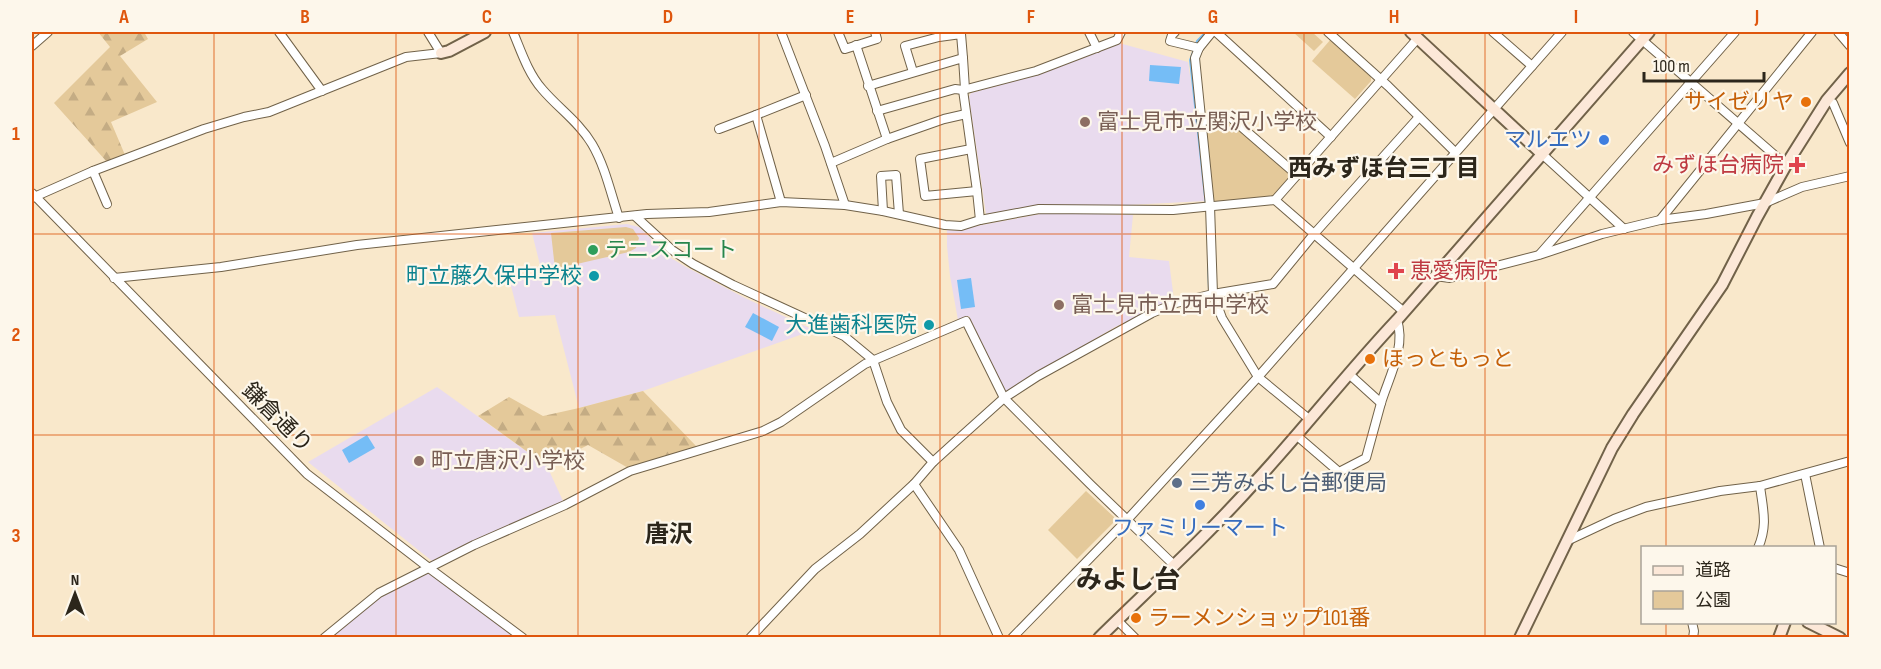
<svg xmlns="http://www.w3.org/2000/svg" width="1881" height="669" font-family="'Sofia Sans Condensed','Noto Sans JP',sans-serif">
<defs>
<pattern id="forest-firs" width="22" height="20" patternUnits="userSpaceOnUse" patternTransform="scale(1.5)"><rect width="22" height="20" fill="#e4c99a"/><path d="M5 1l3.5 6h-7zM16 11l3.5 6h-7z" fill="#c4ac84"/></pattern>
</defs>
<rect width="100%" height="100%" fill="#f9e8cb"/>
<g fill="#e9dbee">
<polygon points="1119,43 1188,62 1208,199 1206,201 1128,205 1040,205 986,214 969,97 971,93 1037,75"/>
<polygon points="1064,213 1133,215 1129,257 1169,261 1174,300 1115,327 1007,391 1003,390 969,316 958,320 950,276 947,246 947,230 962,231 971,227 1040,214"/>
<polygon points="627,224 639,227 671,258 686,267 745,298 814,330 643,391 579,408 555,315 519,317 509,278 542,273 532,233"/>
<polygon points="437,387 547,466 563,501 436,561 432,561 308,462"/>
<polygon points="429,572 517,638 328,638 377,597"/>
</g>
<g fill="url(#forest-firs)">
<polygon points="98,32 144,32 148,39 120,56 157,102 111,122 125,155 107,162 54,103 110,47"/>
<polygon points="643,391 698,448 630,469 588,445 547,466 478,416 509,397 543,416 579,408"/>
</g>
<g fill="#e4c99a">
<polygon points="1293,32 1312,32 1323,42 1314,51"/>
<polygon points="1331,39 1371,77 1371,81 1355,99 1312,61"/>
<polygon points="1230,121 1291,173 1291,177 1273,196 1215,202 1212,200 1204,124"/>
<polygon points="626,227 633,229 639,238 636,248 629,252 555,269 551,233"/>
<polygon points="1086,491 1114,517 1114,522 1077,559 1048,530"/>
</g>
<g fill="#75bdf6">
<polygon points="1150,65 1181,67 1179,84 1149,81"/>
<polygon points="971,278 975,307 961,309 957,280"/>
<polygon points="753,313 779,327 772,341 745,327"/>
<polygon points="367,435 375,448 349,463 342,450"/>
</g>
<g fill="none" stroke-linecap="round" stroke-linejoin="round">
<g stroke="#75bdf6" stroke-width="2">
<polyline points="1206,32 1197,41 1190,60 1206,206"/>
<polyline points="1208,257 1209,290"/>
</g>
<g stroke="#716249" stroke-width="10">
<g id="street">
<polyline points="279,32 322,91"/>
<path d="M 513,32 C 521,51 528,73 542,89 C 558,108 579,122 592,144 C 605,166 611,194 619,218"/>
<polyline points="781,32 825,146 845,205"/>
<polyline points="838,32 845,49 877,39 875,32"/>
<polyline points="1089,32 1097,48"/>
<polyline points="1175,32 1172,35 1170,41 1199,48"/>
<polyline points="1212,32 1199,48 1195,58 1210,206 1213,294 1222,318 1258,377 1309,419"/>
<polyline points="1216,32 1331,137"/>
<polyline points="1328,32 1388,86 1455,152"/>
<polyline points="1493,32 1532,66"/>
<polyline points="1633,32 1786,165"/>
<polyline points="1838,32 1850,46"/>
<polyline points="856,45 887,139 944,119 966,114"/>
<polyline points="32,46 48,32"/>
<polyline points="913,72 905,46 939,37 961,34 963,58"/>
<polyline points="868,86 963,58 965,89"/>
<polyline points="1827,100 1833,103 1850,143"/>
<polyline points="877,111 955,89 963,90"/>
<polyline points="1202,121 1230,117 1297,175"/>
<polyline points="719,129 756,115"/>
<polyline points="971,149 920,159 925,196 977,191"/>
<polyline points="1542,154 1624,229"/>
<polyline points="831,163 887,139"/>
<polyline points="93,171 107,204"/>
<polyline points="32,193 307,474 429,568 523,638"/>
<polyline points="32,198 93,171 204,129 244,117 269,112 406,57 441,53 428,32"/>
<polyline points="1275,200 1404,312"/>
<polyline points="781,202 756,115 806,95"/>
<polyline points="883,211 881,176 896,175 899,214"/>
<polyline points="635,216 672,250 693,264 733,285 844,336 873,360 887,402 901,430 933,462"/>
<polyline points="980,220 977,191 963,90 1036,71 1117,40 1121,32"/>
<polyline points="1660,220 1812,32"/>
<polyline points="1540,254 1735,32"/>
<polyline points="1435,276 1450,278 1539,255 1602,234 1660,220 1706,214 1765,203 1802,187 1850,176"/>
<polyline points="114,278 221,267 357,245 647,214 709,212 781,202 845,205 883,211 945,225 961,226 980,220 1039,209 1173,210 1275,200 1418,38"/>
<polyline points="1349,374 1381,403"/>
<path d="M 1296,435 L 1339,472 L 1366,458 C 1371,440 1376,421 1381,403 C 1389,377 1406,347 1397,320"/>
<polyline points="1805,474 1820,548"/>
<polyline points="914,484 959,550 999,638"/>
<polyline points="1567,541 1614,519 1646,507 1720,491 1760,486 1850,461"/>
<path d="M 1758,548 C 1768,525 1763,510 1760,486"/>
<polyline points="1834,568 1850,573"/>
<polyline points="1117,620 1135,638"/>
<polyline points="1692,622 1694,631 1693,638"/>
<polyline points="324,638 379,593 474,545 565,505 630,471 763,431 781,422 865,364 966,321 1004,398 1090,484 1174,565"/>
<polyline points="750,638 815,569 860,534 914,484 933,462 955,442 1004,398 1038,376 1152,313 1176,303 1213,294 1273,284 1314,234 1419,117"/>
<polyline points="1012,638 1127,520 1258,377 1562,32"/>
</g>
</g>
<g stroke="#716249" stroke-width="14">
<g id="secondary">
<polyline points="1411,32 1542,154"/>
<polyline points="441,53 449,51 485,32"/>
<polyline points="1808,622 1840,638"/>
<path d="M 1099,638 C 1152,586 1206,537 1255,482 C 1304,429 1348,372 1397,320 L 1649,32"/>
<polyline points="1520,638 1612,448 1633,414 1722,285 1757,217 1786,165 1827,100 1850,73"/>
<polyline points="1779,638 1785,622"/>
</g>
</g>
<use href="#street" stroke="#fff" stroke-width="8"/>
<use href="#secondary" stroke="#fce8d8" stroke-width="10"/>
</g>
<path fill="none" stroke="#df560d" stroke-width="1.5" stroke-opacity="0.55" d="M 214,32 L 214,638M 396,32 L 396,638M 578,32 L 578,638M 759,32 L 759,638M 940,32 L 940,638M 1122,32 L 1122,638M 1304,32 L 1304,638M 1485,32 L 1485,638M 1666,32 L 1666,548M 32,234 L 1850,234M 32,435 L 1850,435M 1666,622 L 1666,638"/>
<g fill="#e8710a" stroke="#fdf7eb" stroke-width="2">
<circle cx="1806" cy="102" r="6"/>
<circle cx="1370" cy="359" r="6"/>
<circle cx="1136" cy="618" r="6"/>
</g>
<g fill="#8d6e63" stroke="#fdf7eb" stroke-width="2">
<circle cx="1085" cy="122" r="6"/>
<circle cx="1059" cy="305" r="6"/>
<circle cx="419" cy="461" r="6"/>
</g>
<g fill="#3f7fe0" stroke="#fdf7eb" stroke-width="2">
<circle cx="1604" cy="140" r="6"/>
<circle cx="1200" cy="505" r="6"/>
</g>
<g fill="#e0444e" stroke="#fdf7eb" stroke-width="2">
<path d="M1794 156h6v6h6v6h-6v6h-6v-6h-6v-6h6z"/>
<path d="M1393 262h6v6h6v6h-6v6h-6v-6h-6v-6h6z"/>
</g>
<circle fill="#2e9e5b" stroke="#fdf7eb" stroke-width="2" cx="593" cy="250" r="6"/>
<g fill="#0f9aa8" stroke="#fdf7eb" stroke-width="2">
<circle cx="594" cy="276" r="6"/>
<circle cx="929" cy="325" r="6"/>
</g>
<circle fill="#5c6f8a" stroke="#fdf7eb" stroke-width="2" cx="1177" cy="483" r="6"/>
<g text-anchor="middle" dominant-baseline="central" stroke-width="4.5" stroke-linejoin="round" paint-order="stroke">
<g font-size="22" fill="#c56008" stroke="#fdf7eb" text-anchor="start">
<text x="1794" y="102" text-anchor="end">サイゼリヤ</text>
<text x="1382" y="359">ほっともっと</text>
<text x="1148" y="618">ラーメンショップ101番</text>
</g>
<g font-size="22" fill="#785e54" stroke="#fdf7eb" text-anchor="start">
<text x="1097" y="122">富士見市立関沢小学校</text>
<text x="1071" y="305">富士見市立西中学校</text>
<text x="431" y="461">町立唐沢小学校</text>
</g>
<g font-size="22" fill="#366cbe" stroke="#fdf7eb" text-anchor="end">
<text x="1592" y="140">マルエツ</text>
<text x="1200" y="528" text-anchor="middle">ファミリーマート</text>
</g>
<g font-size="22" fill="#be3a42" stroke="#fdf7eb" text-anchor="end">
<text x="1784" y="165">みずほ台病院</text>
<text x="1410" y="271" text-anchor="start">恵愛病院</text>
</g>
<g font-size="22" fill="#27864d" stroke="#fdf7eb" text-anchor="start">
<text x="605" y="250">テニスコート</text>
</g>
<g font-size="22" fill="#0d838f" stroke="#fdf7eb" text-anchor="end">
<text x="582" y="276">町立藤久保中学校</text>
<text x="917" y="325">大進歯科医院</text>
</g>
<g font-size="22" fill="#2c261b" stroke="#fdf7eb">
<text transform="translate(277 418) rotate(45)">鎌倉通り</text>
</g>
<g font-size="22" fill="#4e5e75" stroke="#fdf7eb" text-anchor="start">
<text x="1189" y="483">三芳みよし台郵便局</text>
</g>
<g font-size="24" font-weight="bold" fill="#2c261b" stroke="#fdf7eb">
<text x="1384" y="168">西みずほ台三丁目</text>
<text x="669" y="534">唐沢</text>
</g>
<g font-size="26" font-weight="bold" fill="#2c261b" stroke="#fdf7eb">
<text x="1128" y="580">みよし台</text>
</g>
</g>
<rect width="1881" height="669" fill="none" stroke="#fdf7eb" stroke-width="66"/>
<rect x="1641" y="546" width="195" height="78" fill="#fdf7eb" stroke="#a9a398" stroke-width="1.5"/>
<rect x="1653" y="566" width="30" height="9" fill="#fce8d8" stroke="#a9a398" stroke-width="1.5"/>
<text x="1695" y="576" font-size="18" fill="#2c261b">道路</text>
<rect x="1653" y="591" width="30" height="18" fill="#e4c99a" stroke="#a9a398" stroke-width="1.5"/>
<text x="1695" y="606" font-size="18" fill="#2c261b">公園</text>
<g transform="translate(75 594)" stroke="#fdf7eb" stroke-width="4.5" paint-order="stroke">
<path d="M0-4.5L10 22L0 15L-10 22Z" fill="#2c261b"/>
<text y="-9" font-size="16" font-weight="bold" text-anchor="middle" fill="#2c261b">N</text>
</g>
<path d="M1644 72v9h120v-9" fill="none" stroke="#2c261b" stroke-width="3"/>
<text x="1653" y="72" font-size="18" fill="#2c261b" stroke="#fdf7eb" stroke-width="4.5" paint-order="stroke">100 m</text>
<rect x="33" y="33" width="1815" height="603" fill="none" stroke="#df560d" stroke-width="2"/>
<g font-size="20" text-anchor="middle" font-weight="bold" fill="#df560d">
<text x="124" y="23">A</text>
<text x="305" y="23">B</text>
<text x="487" y="23">C</text>
<text x="668" y="23">D</text>
<text x="850" y="23">E</text>
<text x="1031" y="23">F</text>
<text x="1213" y="23">G</text>
<text x="1394" y="23">H</text>
<text x="1576" y="23">I</text>
<text x="1757" y="23">J</text>
<text x="16" y="140">1</text>
<text x="16" y="341">2</text>
<text x="16" y="542">3</text>
</g>
</svg>
